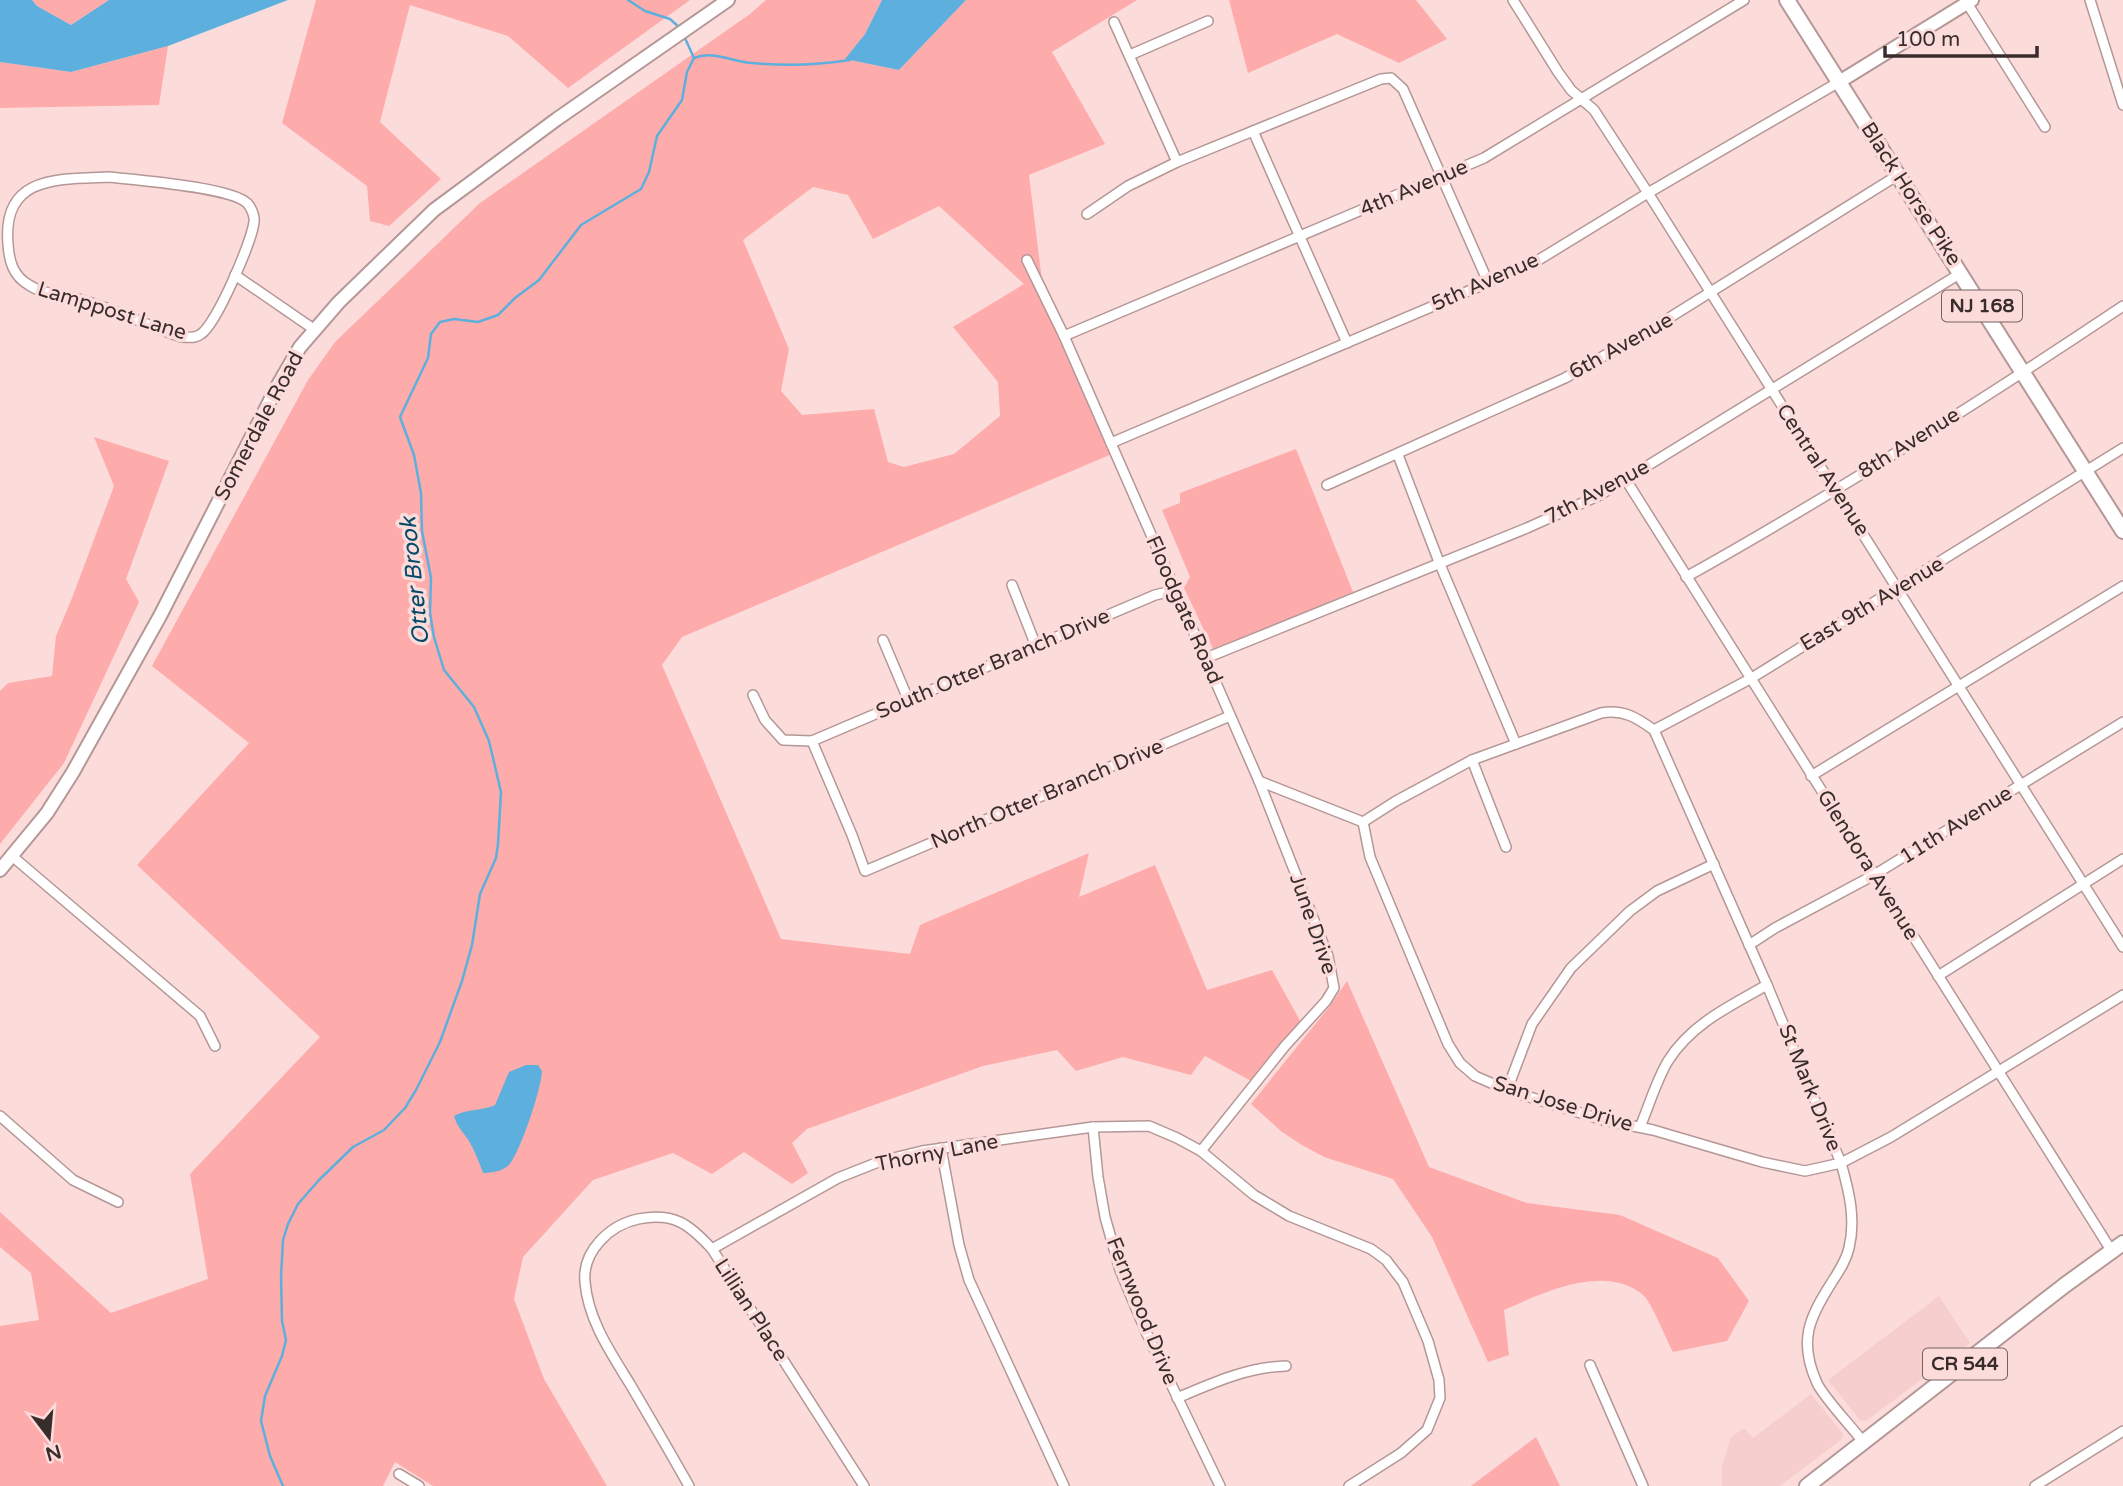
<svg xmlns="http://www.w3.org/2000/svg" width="2123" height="1486" font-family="'Varela Round',sans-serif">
<rect width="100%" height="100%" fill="#fcdcdb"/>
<g fill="#f6cecd">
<polygon points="1939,1296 1970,1343 1866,1421 1860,1420 1828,1380"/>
<polygon points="1811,1394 1843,1434 1842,1439 1780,1486 1722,1486 1722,1466 1731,1437 1744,1428 1753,1438"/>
</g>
<g fill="#feabab" fill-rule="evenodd">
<polygon points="32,0 109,0 71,25 37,6"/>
<polygon points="316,0 690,0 568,88 508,36 410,5 380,122 441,179 389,226 370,221 367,186 282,123"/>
<path d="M 766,0 L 882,0 L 865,34 L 846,59 L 899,70 L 966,0 L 1137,0 L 1052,52 L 1105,144 L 1029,175 L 1042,281 L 1119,451 L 682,637 L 662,665 L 781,939 L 910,954 L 920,925 L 1089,853 L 1079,897 L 1155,865 L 1207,990 L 1272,970 L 1303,1026 L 1255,1083 L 1205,1056 L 1191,1075 L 1123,1057 L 1076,1071 L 1057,1050 L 983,1066 L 807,1129 L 792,1143 L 808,1173 L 792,1184 L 744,1152 L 712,1174 L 673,1153 L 593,1180 L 523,1257 L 514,1299 L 544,1379 L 607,1486 L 433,1486 L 395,1462 L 383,1486 L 0,1486 L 0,1326 L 39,1320 L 31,1273 L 0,1247 L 0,1212 L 111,1313 L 208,1279 L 190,1174 L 320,1037 L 137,865 L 249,743 L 152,666 L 308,380 L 335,342 L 480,203 L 750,14 ZM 813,187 L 848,195 L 873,239 L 939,206 L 1024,284 L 953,327 L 998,382 L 1000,416 L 954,454 L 904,467 L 888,462 L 874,409 L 802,415 L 781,391 L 789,349 L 743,240 Z"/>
<polygon points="1229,0 1416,0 1447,39 1399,63 1337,34 1248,73"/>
<polygon points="168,46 159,105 0,108 0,62 71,72"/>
<polygon points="94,437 169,461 126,579 139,602 64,763 0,844 0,691 8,683 52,676 56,636 72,598 114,486"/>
<polygon points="1296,449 1353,592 1213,649 1184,588 1190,577 1162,510 1180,503 1180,493"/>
<path d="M 1347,981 L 1429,1167 L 1527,1203 L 1620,1215 L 1718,1258 L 1749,1301 L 1727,1341 L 1673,1352 C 1667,1341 1651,1301 1643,1295 C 1604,1263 1543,1293 1504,1310 L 1509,1355 L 1488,1362 L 1432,1237 L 1393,1179 L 1324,1157 L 1302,1145 L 1282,1132 L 1251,1104 L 1329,1007 Z"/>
<polygon points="1536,1437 1560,1486 1471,1486"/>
</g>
<g fill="#5dafdd">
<polygon points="0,0 32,0 37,6 71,25 109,0 288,0 168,46 71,72 0,62"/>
<polygon points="882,0 966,0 899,70 845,59 865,34"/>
<path d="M 526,1065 L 538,1065 L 542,1071 C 541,1090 521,1150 509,1165 C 503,1171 492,1173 483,1173 C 479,1162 475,1151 469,1141 C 463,1132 457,1127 454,1116 C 465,1109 482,1111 495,1105 L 509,1072 Z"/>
</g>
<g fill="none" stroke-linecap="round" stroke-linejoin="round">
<g stroke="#5dafdd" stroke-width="2.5">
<polyline points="628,0 645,11 670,19 679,27"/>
<polyline points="684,36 694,58"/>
<path d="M 694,58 C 713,50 733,62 752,63 C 785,66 818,65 850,60"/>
<polyline points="283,1486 270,1456 261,1421 265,1396 282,1356 286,1340 282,1321 281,1277 283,1240 288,1224 298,1204 319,1180 353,1147 384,1130 405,1108 416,1090 440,1042 462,981 472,945 480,894 496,858 498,844 501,792 489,741 474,707 444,670 434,637 430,613 431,578 422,531 421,493 414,455 400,417 428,358 431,334 440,322 454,319 478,322 498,315 515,298 539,280 581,225 641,189 649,172 657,136 682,100 687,72 694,58"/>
</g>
<g stroke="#b49796" stroke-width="12">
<g id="street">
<polyline points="1513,0 1558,72 1571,90 1594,110 1648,193 2123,947"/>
<polyline points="2090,0 2123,105"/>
<polyline points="1967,3 2045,127"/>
<polyline points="1114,22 1177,162"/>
<polyline points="1130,55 1208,21"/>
<polyline points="1253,131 1347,343"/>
<path d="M 109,177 C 136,180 230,187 247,203 C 251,207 255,216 254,222 C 252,241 216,325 201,334 C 195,339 188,337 181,337 C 145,325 111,307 75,298 C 59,294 42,294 29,285 C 13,276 9,261 8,244 C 2,175 59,179 109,177 Z"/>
<polyline points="1087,214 1128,186 1177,162 1381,79 1391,78 1403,89 1488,282"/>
<polyline points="1027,260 1064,336 1259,781 1363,822"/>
<polyline points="235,275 315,330"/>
<polyline points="1064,336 1484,158 1744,0"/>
<polyline points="1111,443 1532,264 1648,193 1839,82"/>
<polyline points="1398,455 1439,562 1516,744"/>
<polyline points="1626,480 2111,1250"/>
<polyline points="1327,485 1565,378 1653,328 1898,175"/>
<path d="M 1686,577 C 1836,493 1981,401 2123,306"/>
<polyline points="1012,585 1036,646"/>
<polyline points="883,640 908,699"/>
<polyline points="1206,658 1527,528 1600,495 1961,273"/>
<polyline points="753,695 765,720 783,740 812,741 1155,595 1176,590"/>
<path d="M 1654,730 L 1767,985 L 1841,1163 C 1849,1191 1856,1219 1849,1248 C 1846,1261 1839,1271 1832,1282 C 1809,1318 1798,1341 1817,1383 C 1824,1398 1852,1427 1864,1443"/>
<polyline points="1654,730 1750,679 2123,448"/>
<polyline points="812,741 852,835 865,871 1230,716"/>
<polyline points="1472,760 1506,847"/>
<polyline points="1811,776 2123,586"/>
<polyline points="1363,822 1370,857 1448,1044 1460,1063 1475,1076 1507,1090 1603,1120 1653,1130 1762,1162 1805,1171 1841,1163 1891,1137 2123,995"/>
<path d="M 1363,822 L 1396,801 L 1472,760 L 1601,713 C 1624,709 1637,718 1654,730"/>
<polyline points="12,856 200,1016 215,1046"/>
<polyline points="1749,945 1775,928 1874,875 2123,722"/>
<polyline points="1938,976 2123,859"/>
<polyline points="1507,1090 1532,1024 1571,968 1630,911 1657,891 1714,864"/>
<polyline points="0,1116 73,1180 118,1202"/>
<polyline points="1093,1127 1098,1177 1105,1217 1120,1270 1146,1332 1220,1486"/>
<path d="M 1640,1127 C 1649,1106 1656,1081 1668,1061 C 1691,1024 1730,1006 1767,985"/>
<polyline points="941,1148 959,1245 969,1280 1064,1486"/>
<polyline points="1201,1151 1285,1046 1326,1001 1334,988 1328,956 1259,781"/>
<polyline points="712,1249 838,1178 881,1161 922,1151 1093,1127 1149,1126 1177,1138 1201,1151 1254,1195 1289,1216 1371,1249 1386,1260 1403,1282 1428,1341 1439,1380 1440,1398 1427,1430 1401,1453 1349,1486"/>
<polyline points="1590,1365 1643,1486"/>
<path d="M 1177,1398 C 1213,1383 1247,1367 1286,1366"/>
<polyline points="399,1474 419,1486"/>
<path d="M 689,1486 C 670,1452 650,1418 630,1384 C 611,1353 588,1320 585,1282 C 582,1251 610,1225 638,1219 C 674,1212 689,1224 712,1249 L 864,1486"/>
<polyline points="2035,1486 2123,1431"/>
</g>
</g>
<g stroke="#b49796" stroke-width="16">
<g id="secondary">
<polyline points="1839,82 1972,0"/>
<polyline points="0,870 47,813 73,772 160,616 278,385 300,347 339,302 434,210 557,119 728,0"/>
</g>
</g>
<g stroke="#b49796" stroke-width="18">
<g id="primary">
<polyline points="1787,0 2123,531"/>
<polyline points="1807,1486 2065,1285 2123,1243"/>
</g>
</g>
<use href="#street" stroke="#fff" stroke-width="9"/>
<use href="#secondary" stroke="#fff" stroke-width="12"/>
<use href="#primary" stroke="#fff" stroke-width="14"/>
</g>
<g text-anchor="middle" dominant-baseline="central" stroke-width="7" stroke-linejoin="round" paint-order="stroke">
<g fill="#fcdcdb" stroke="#746260" stroke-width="2">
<rect x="1942" y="290.5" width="80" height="31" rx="5"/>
<rect x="1923" y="1348.5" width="84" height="31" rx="5"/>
</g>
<g font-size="19" font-weight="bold" fill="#392d2c">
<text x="1982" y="306">NJ 168</text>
<text x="1965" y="1364">CR 544</text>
</g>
<g font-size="21" fill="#392d2c" stroke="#fcdcdb">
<text transform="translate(1414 188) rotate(-23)">4th Avenue</text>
<text transform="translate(1911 194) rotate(57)">Black Horse Pike</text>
<text transform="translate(1485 282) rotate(-24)">5th Avenue</text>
<text transform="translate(112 311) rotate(17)">Lamppost Lane</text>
<text transform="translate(1621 346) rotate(-29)">6th Avenue</text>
<text transform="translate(259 426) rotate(-62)">Somerdale Road</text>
<text transform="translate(1909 443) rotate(-32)">8th Avenue</text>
<text transform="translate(1823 470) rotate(57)">Central Avenue</text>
<text transform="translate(1597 492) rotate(-28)">7th Avenue</text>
<text transform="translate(1872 604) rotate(-31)">East 9th Avenue</text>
<text transform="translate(1184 610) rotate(66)">Floodgate Road</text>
<text transform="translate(993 664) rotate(-23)">South Otter Branch Drive</text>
<text transform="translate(1047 794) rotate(-23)">North Otter Branch Drive</text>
<text transform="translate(1956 825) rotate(-32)">11th Avenue</text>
<text transform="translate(1868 865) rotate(58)">Glendora Avenue</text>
<text transform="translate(1313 924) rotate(71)">June Drive</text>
<text transform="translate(1810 1088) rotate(68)">St Mark Drive</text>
<text transform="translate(1563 1104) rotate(17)">San Jose Drive</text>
<text transform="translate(937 1153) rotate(-11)">Thorny Lane</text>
<text transform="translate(751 1310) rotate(57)">Lillian Place</text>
<text transform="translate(1142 1311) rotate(68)">Fernwood Drive</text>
</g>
<g font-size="23" font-style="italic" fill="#034b69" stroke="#fcdcdb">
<text transform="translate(415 581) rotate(-96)">Otter Brook</text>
</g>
</g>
<g transform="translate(49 1437) rotate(164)" stroke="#fcdcdb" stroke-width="5" paint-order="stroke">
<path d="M0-5L12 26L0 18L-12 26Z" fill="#392d2c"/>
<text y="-10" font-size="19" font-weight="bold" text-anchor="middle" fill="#392d2c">N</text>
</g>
<path d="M1885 46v10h152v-10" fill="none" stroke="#392d2c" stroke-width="3.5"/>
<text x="1896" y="46" font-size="21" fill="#392d2c" stroke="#fcdcdb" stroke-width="5" paint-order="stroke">100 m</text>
</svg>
